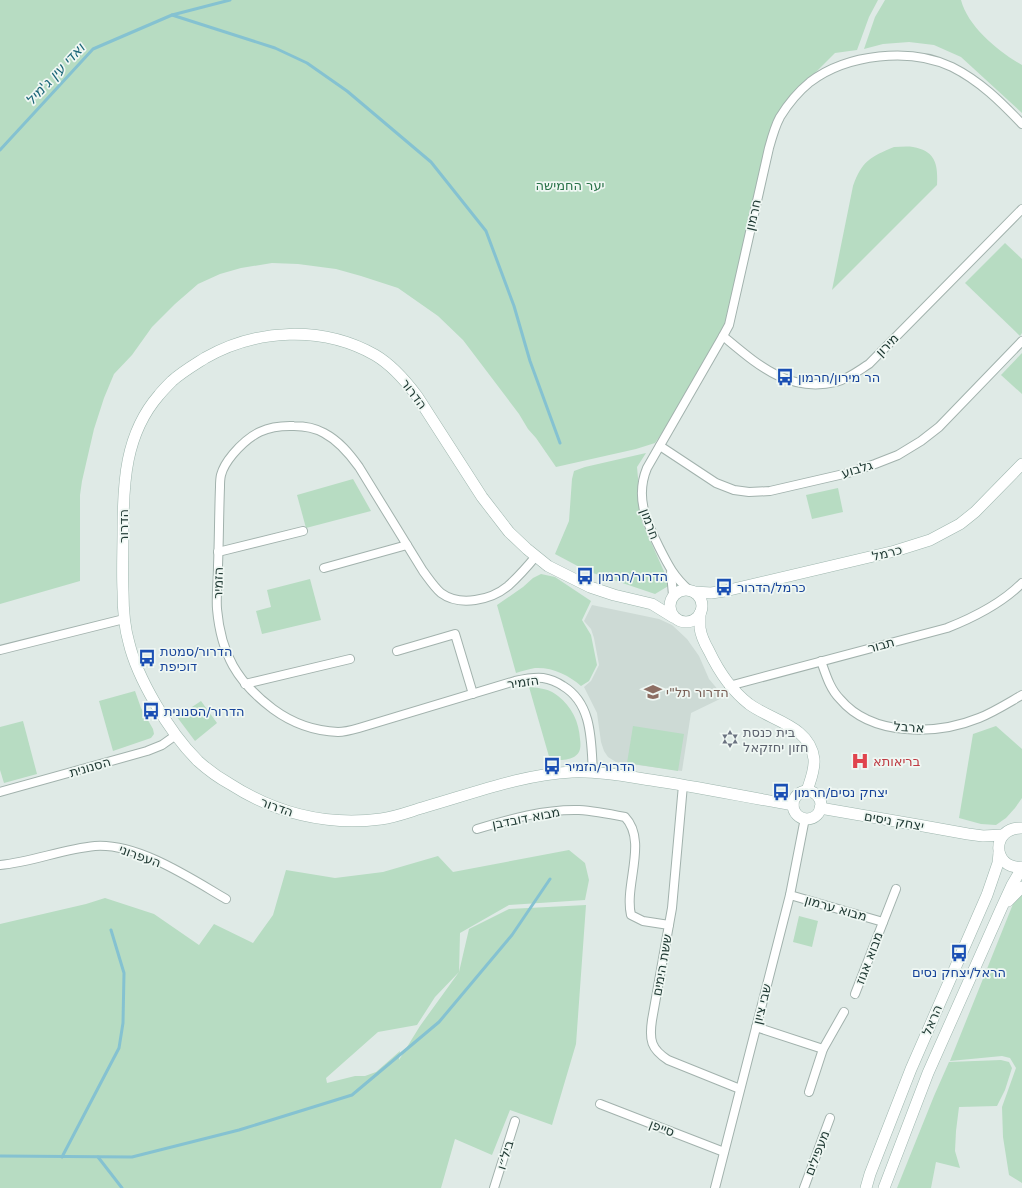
<svg xmlns="http://www.w3.org/2000/svg" width="1022" height="1188" font-family="'DejaVu Sans',Heebo,sans-serif">
<rect width="100%" height="100%" fill="#dfeae6"/>
<polygon fill="#cddad5" points="592,605 659,619 672,625 687,639 699,656 709,679 724,697 691,713 682,771 616,762 608,757 604,751 601,742 597,713 584,687 591,681 599,665 594,638 591,629 584,621"/>
<g fill="#b7dcc2" fill-rule="evenodd">
<polygon points="0,0 878,0 869,17 857,50 835,53 801,87 776,127 724,338 687,397 655,443 636,449 556,467 536,438 528,429 519,414 463,340 438,316 398,288 361,276 336,269 298,264 272,263 241,268 220,274 198,284 175,304 152,327 132,355 114,374 104,398 94,429 82,481 80,495 80,581 0,604"/>
<path d="M 885,0 L 961,0 C 968,27 999,52 1022,65 L 1022,113 L 961,57 L 934,45 L 909,42 L 883,44 L 864,49 L 875,17 Z"/>
<path d="M 894,147 C 900,147 907,146 913,147 C 936,151 938,165 937,185 L 832,290 L 853,186 C 862,161 870,157 894,147 Z"/>
<polygon points="1005,243 1022,259 1022,333 1020,336 965,283"/>
<polygon points="1022,353 1022,394 1001,375"/>
<polygon points="646,453 637,467 642,522 670,585 655,594 587,571 555,554 569,521 572,479 574,471 585,467"/>
<polygon points="353,479 371,511 306,528 297,495"/>
<polygon points="838,488 843,512 812,519 806,495"/>
<path d="M 541,574 L 555,577 L 591,601 L 582,620 L 591,635 L 597,665 L 589,681 L 581,686 C 569,675 552,667 535,668 C 529,669 522,671 516,673 L 497,605 L 523,587 L 533,578 Z"/>
<polygon points="310,579 321,620 262,634 256,611 271,607 267,590"/>
<path d="M 529,687 C 540,688 550,689 558,696 C 572,707 579,722 580,739 C 581,746 581,753 574,757 C 567,761 557,760 550,760 Z"/>
<polygon points="135,691 141,708 153,729 154,734 151,738 113,751 99,701"/>
<polygon points="201,701 217,723 195,741 177,717"/>
<polygon points="23,721 37,774 4,783 0,770 0,727"/>
<polygon points="633,726 684,734 678,771 627,763"/>
<polygon points="996,726 1022,749 1022,798 1015,808 1006,818 996,825 981,824 959,818 973,734"/>
<path d="M 569,850 L 585,863 L 589,880 L 585,900 L 509,905 L 460,933 L 459,972 L 469,929 L 509,909 L 586,905 L 576,1044 L 552,1125 L 510,1110 L 492,1155 L 455,1139 L 441,1188 L 0,1188 L 0,924 L 86,904 L 105,898 L 154,914 L 199,945 L 214,924 L 253,943 L 273,915 L 286,870 L 335,878 L 383,872 L 438,856 L 453,872 ZM 459,972 L 420,1026 L 399,1060 L 400,1051 L 376,1072 L 365,1076 L 355,1076 L 327,1083 L 326,1078 L 378,1032 L 417,1025 L 435,997 Z"/>
<polygon points="1022,894 1022,1183 1009,1175 1003,1137 1002,1107 1016,1068 1010,1058 1002,1056 950,1061 1013,904"/>
<polygon points="799,916 818,921 812,947 793,942"/>
<polygon points="1001,1060 1009,1062 1012,1068 1005,1090 997,1106 959,1107 956,1131 955,1151 960,1168 936,1162 931,1188 897,1188 934,1096 949,1062"/>
</g>
<g fill="none" stroke-linecap="round" stroke-linejoin="round">
<g stroke="#85c2d1" stroke-width="3">
<polyline points="172,15 275,48 307,63 347,91 431,162 486,231 514,306 530,361 560,443"/>
<polyline points="0,150 93,49 172,15 230,0"/>
<polyline points="0,1156 132,1157 239,1130 352,1095 439,1022 512,935 550,879"/>
<polyline points="62,1157 119,1048 123,1023 124,973 111,930"/>
<polyline points="98,1157 122,1188"/>
</g>
<g stroke="#a2b2ad" stroke-width="10">
<g id="street">
<path d="M 723,336 C 758,365 788,393 836,382 C 848,379 858,371 869,364 L 1022,209"/>
<polyline points="660,446 716,483 734,490 749,492 770,491 848,473 875,464 898,455 921,441 939,427 1022,341"/>
<polyline points="218,552 303,531"/>
<path d="M 536,556 C 527,567 518,577 508,586 C 491,600 460,607 441,593 C 434,587 429,579 423,571 L 359,467 C 349,453 339,441 324,433 C 315,428 304,426 294,426 C 267,425 251,433 233,454 C 228,460 223,467 221,475 C 220,479 220,483 220,487 C 219,513 219,540 218,566 C 218,580 216,595 217,609 C 221,654 237,682 273,709 C 292,723 313,731 338,732 C 345,732 352,730 359,728 L 515,681 C 524,679 534,677 543,678 C 550,679 557,682 563,686 C 593,704 591,742 593,773"/>
<polyline points="324,568 407,545"/>
<polyline points="671,573 673,595"/>
<path d="M 689,590 C 674,577 668,565 659,547 C 646,521 635,497 647,468 L 723,336 L 729,325 L 769,148 C 772,137 775,126 780,117 C 788,104 799,91 810,82 C 847,54 910,47 952,67 C 980,81 1001,102 1022,124"/>
<polyline points="0,650 124,619"/>
<polyline points="397,651 455,634 473,694"/>
<path d="M 821,661 C 826,675 830,689 840,699 C 872,737 937,735 979,718 C 994,712 1008,703 1022,695"/>
<polyline points="245,684 350,659"/>
<path d="M 729,686 L 947,628 C 975,617 1001,604 1022,583"/>
<path d="M 683,785 L 672,908 L 652,1020 C 649,1040 651,1049 668,1060 L 740,1089"/>
<polyline points="0,792 147,751 162,745 176,735"/>
<path d="M 477,829 C 510,819 545,809 579,810 C 595,811 610,814 625,817 C 648,841 624,885 631,915 L 643,921 L 669,925"/>
<path d="M 0,865 C 32,862 63,849 95,846 C 138,843 190,878 226,899"/>
<polyline points="790,895 883,922"/>
<polyline points="855,994 896,889"/>
<polyline points="756,1027 823,1049"/>
<polyline points="809,1092 823,1049 844,1012"/>
<polyline points="600,1104 724,1152"/>
<polyline points="494,1188 515,1121"/>
<polyline points="715,1188 790,895 805,818"/>
<polyline points="804,1188 830,1118"/>
</g>
</g>
<g stroke="#9eb6ae" stroke-width="12">
<g id="secondary">
<circle cx="686" cy="606" r="16"/>
<polyline points="694,592 711,593 725,591 895,551 930,540 960,524 975,512 1022,464"/>
<path d="M 700,613 C 700,618 700,623 700,628 C 701,636 705,644 709,651 C 719,672 731,690 749,704 C 772,721 810,726 814,759 C 815,770 810,781 807,791"/>
<path d="M 673,617 L 652,604 L 614,595 L 590,587 L 548,566 L 527,549 L 509,532 L 482,497 L 417,396 C 405,380 392,365 375,355 C 322,325 256,329 205,358 C 194,365 182,372 172,381 C 168,385 163,390 159,395 C 125,434 123,483 123,532 C 123,552 122,571 123,591 C 123,609 124,626 129,643 C 134,664 144,684 155,703 C 167,724 181,744 198,761 C 208,770 219,778 230,784 C 275,813 327,826 381,819 C 396,817 411,811 425,807 C 471,794 524,774 572,772 C 598,771 625,776 651,780 C 698,787 746,797 793,805"/>
<circle cx="807" cy="805" r="14"/>
<polyline points="820,808 918,825 968,834 983,836 1003,835"/>
<path d="M 1022,828 C 990,827 992,870 1022,867"/>
<polyline points="1008,901 1022,887"/>
<polyline points="866,1188 870,1174 911,1069 987,895 998,863 999,853"/>
<polyline points="884,1188 928,1073 1001,909 1012,885 1022,868"/>
</g>
</g>
<use href="#street" stroke="#fff" stroke-width="8"/>
<use href="#secondary" stroke="#fff" stroke-width="11"/>
</g>
<defs>
<g id="bus-bare" transform="scale(1.38)"><path d="M-5-6H5V4H4V6H2V4H-2V6H-4V4H-5ZM-3.5-4V0h7V-4ZM-3.5 1.2v1.5H-2V1.2ZM2 1.2v1.5H3.5V1.2Z" fill="#1a4fb4" stroke="#eff7f3" stroke-width="2.5" paint-order="stroke"/></g>
<g id="school-bare" transform="scale(1.38)"><path d="M0-5L7-2L0 1L-7-2ZM-4 1L0 2.5L4 1V4Q0 6-4 4Z" fill="#8d6e63" stroke="#eff7f3" stroke-width="2.5" paint-order="stroke"/></g>
<g id="synagogue-bare" transform="scale(1.38)"><path d="M0-6.5L5.6 3.2H-5.6ZM0 6.5L5.6-3.2H-5.6Z" fill="#6b7280" stroke="#eff7f3" stroke-width="2.5" paint-order="stroke"/></g>
<g id="hospital-bare" transform="scale(1.38)"><path d="M-5-5h3v3.5h4V-5h3V5h-3V1.5h-4V5h-3Z" fill="#e0444e" stroke="#eff7f3" stroke-width="2.5" paint-order="stroke"/></g>
</defs>
<g fill-rule="evenodd">
<use href="#bus-bare" x="785" y="377"/>
<use href="#bus-bare" x="585" y="576"/>
<use href="#bus-bare" x="724" y="587"/>
<use href="#bus-bare" x="147" y="658"/>
<use href="#school-bare" x="653" y="692"/>
<use href="#bus-bare" x="151" y="711"/>
<use href="#synagogue-bare" x="730" y="739"/>
<use href="#hospital-bare" x="860" y="761"/>
<use href="#bus-bare" x="552" y="766"/>
<use href="#bus-bare" x="781" y="792"/>
<use href="#bus-bare" x="959" y="953"/>
</g>
<g text-anchor="middle" dominant-baseline="central" stroke-width="3.5" stroke-linejoin="round" paint-order="stroke">
<g font-size="13" fill="#297248" stroke="#eff7f3">
<text x="570" y="185">יער החמישה</text>
</g>
<g font-size="13" fill="#203a34" stroke="#eff7f3">
<text transform="translate(753 215) rotate(-77)">חרמון</text>
<text transform="translate(887 345) rotate(-45)">מירון</text>
<text transform="translate(414 394) rotate(53)">הדרור</text>
<text transform="translate(857 469) rotate(-17)">גלבוע</text>
<text transform="translate(650 524) rotate(70)">חרמון</text>
<text transform="translate(123 526) rotate(-90)">הדרור</text>
<text transform="translate(887 553) rotate(-14)">כרמל</text>
<text transform="translate(218 583) rotate(-89)">הזמיר</text>
<text transform="translate(881 645) rotate(-15)">תבור</text>
<text transform="translate(523 682) rotate(-8)">הזמיר</text>
<text transform="translate(909 727) rotate(4)">ארבל</text>
<text transform="translate(90 767) rotate(-16)">הסנונית</text>
<text transform="translate(277 807) rotate(20)">הדרור</text>
<text transform="translate(526 818) rotate(-11)">מבוא דובדבן</text>
<text transform="translate(894 821) rotate(10)">יצחק ניסים</text>
<text transform="translate(140 856) rotate(20)">העפרוני</text>
<text transform="translate(836 908) rotate(16)">מבוא ערמון</text>
<text transform="translate(869 958) rotate(-69)">מבוא אגוז</text>
<text transform="translate(662 965) rotate(-80)">ששת הימים</text>
<text transform="translate(762 1004) rotate(-76)">שבי ציון</text>
<text transform="translate(932 1020) rotate(-67)">הראל</text>
<text transform="translate(662 1128) rotate(21)">סייפן</text>
<text transform="translate(817 1153) rotate(-69)">מעפילים</text>
<text transform="translate(505 1155) rotate(-73)">ביל״ו</text>
</g>
<g font-size="13" fill="#164399" stroke="#eff7f3" text-anchor="start">
<text x="798" y="377">הר מירון/חרמון</text>
<text x="598" y="576">הדרור/חרמון</text>
<text x="737" y="587">כרמל/הדרור</text>
<text x="160" y="651">הדרור/סמטת<tspan x="160" dy="15">דוכיפת</tspan></text>
<text x="164" y="711">הדרור/הסנונית</text>
<text x="565" y="766">הדרור/הזמיר</text>
<text x="794" y="792">יצחק נסים/חרמון</text>
<text x="959" y="972" text-anchor="middle">הראל/יצחק נסים</text>
</g>
<g font-size="13" fill="#785e54" stroke="#eff7f3" text-anchor="start">
<text x="666" y="692">הדרור תל"י</text>
</g>
<g font-size="13" fill="#5b616d" stroke="#eff7f3" text-anchor="start">
<text x="743" y="732">בית כנסת<tspan x="743" dy="15">חזון יחזקאל</tspan></text>
</g>
<g font-size="13" fill="#be3a42" stroke="#eff7f3" text-anchor="start">
<text x="873" y="761">בריאותא</text>
</g>
<g font-size="14" font-style="italic" fill="#196477" stroke="#eff7f3">
<text transform="translate(55 74) rotate(-47)">ואדי עין ג'מיל</text>
</g>
</g>
</svg>
